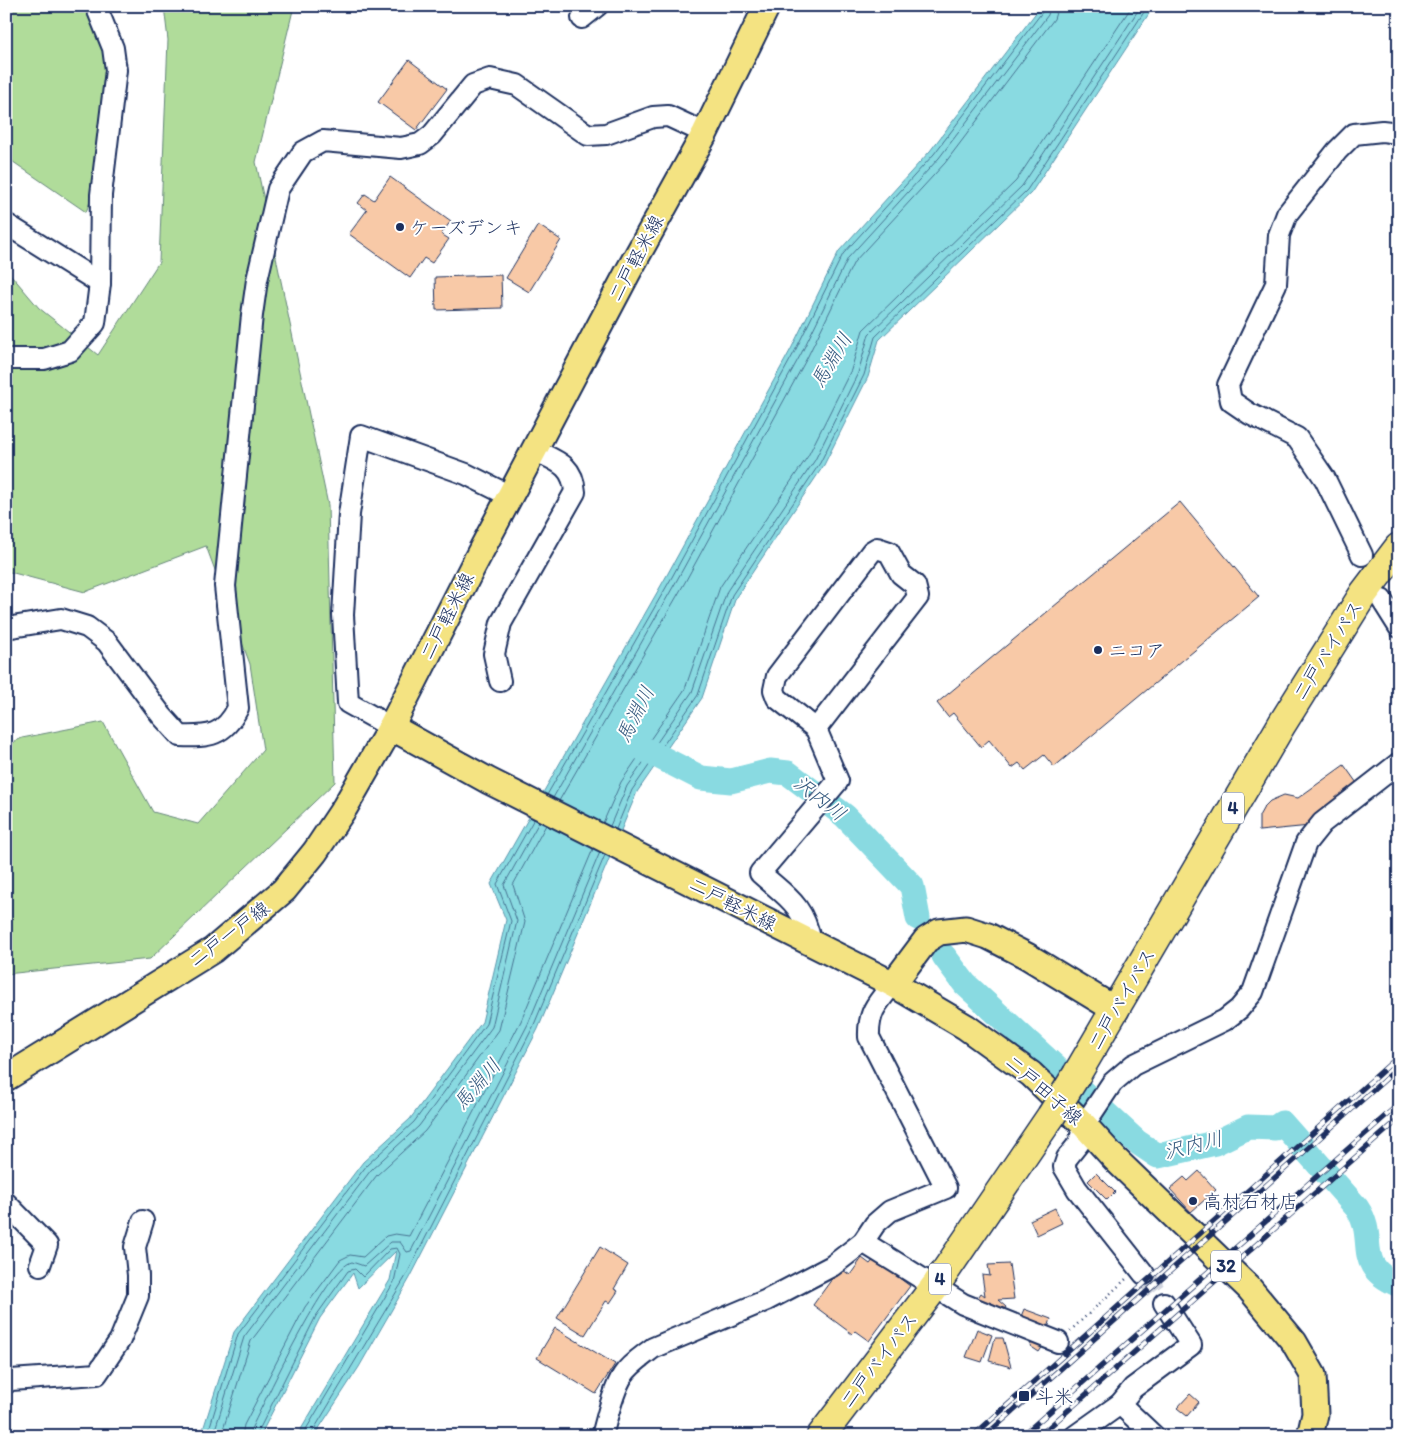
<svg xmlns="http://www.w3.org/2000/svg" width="1405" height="1442" font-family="Itim,'Klee One',sans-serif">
<rect width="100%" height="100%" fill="#fff"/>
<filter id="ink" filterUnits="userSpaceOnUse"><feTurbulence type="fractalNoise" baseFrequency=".02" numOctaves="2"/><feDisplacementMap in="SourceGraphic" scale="10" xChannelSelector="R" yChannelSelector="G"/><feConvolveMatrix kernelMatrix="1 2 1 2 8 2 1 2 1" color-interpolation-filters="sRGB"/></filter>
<g filter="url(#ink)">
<g fill="#b0dc9a" stroke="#66867c">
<polygon points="6,6 104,6 113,142 86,212 6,157"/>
<polygon points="164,6 294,6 256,162 328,505 335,782 150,959 6,974 6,746 22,738 103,722 153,812 198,824 263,750 250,664 206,546 85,592 6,571 6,269 39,308 98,355 159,262 168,40"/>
</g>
<polygon fill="#89dae1" stroke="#5d96ad" points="1041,6 1154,6 1031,193 879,340 868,377 824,465 736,597 702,698 637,792 538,1029 410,1278 359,1367 314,1436 297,1436 390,1280 396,1251 358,1288 353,1273 320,1318 260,1436 201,1436 234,1332 363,1162 410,1119 482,1022 506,920 491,884 667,575 791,349 839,251 930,151"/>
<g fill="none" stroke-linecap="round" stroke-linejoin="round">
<g stroke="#477392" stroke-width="1">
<polyline points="547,795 672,577 795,351 843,254 934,154 1043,11 1044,6"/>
<polyline points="553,798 677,580 801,354 848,258 939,158 1048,15 1050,6"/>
<polyline points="559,801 684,584 807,358 854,262 945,163 1054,19 1058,6"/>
<polyline points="603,823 621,782 685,689 720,587 808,456 851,370 863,330 1016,181 1132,6"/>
<polyline points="610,826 627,786 692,692 727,591 815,460 858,373 869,334 1022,186 1141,6"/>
<polyline points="616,829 632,790 698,695 732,595 820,463 864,375 875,337 1027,190 1148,6"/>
<polyline points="207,1436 238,1334 367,1165 414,1122 486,1024 511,921 497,884 534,819"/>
<polyline points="213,1436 244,1337 371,1170 419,1126 492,1027 517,921 504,885 539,822"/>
<polyline points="221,1436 251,1341 377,1175 425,1131 499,1030 525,922 513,885 546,825"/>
<polyline points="242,1436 244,1425 305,1307 340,1260 350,1255 363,1257 386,1236 395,1234 409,1236 521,1021 593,849"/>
<path d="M 249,1436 L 251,1429 C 265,1401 327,1267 352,1262 L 364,1266 L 391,1242 L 400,1242 L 407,1252 L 411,1251 L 528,1024 L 600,852"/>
<polyline points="256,1436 316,1316 348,1271 355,1269 363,1277 390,1249 397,1248 400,1254 394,1282 302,1436"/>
<polyline points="310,1436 406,1276 533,1027 605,855"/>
</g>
<g stroke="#89dae1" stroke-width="25">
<polyline points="632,743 701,778 731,781 770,771 788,773 845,816 912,886 918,918"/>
<path d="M 944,956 L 965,984 L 1137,1142 L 1158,1156 L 1215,1143 L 1248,1127 L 1275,1128 L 1282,1123 L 1357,1208 C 1379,1240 1351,1265 1399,1285"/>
</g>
</g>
<g fill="#f8c9a7" stroke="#1b2f5e">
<polygon points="409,60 447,89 416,130 378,102"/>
<polygon points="390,177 451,221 441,234 449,239 432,263 424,258 410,278 349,234 367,210 358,203 365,194 374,200"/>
<polygon points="538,225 561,240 529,292 506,278"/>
<polygon points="501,275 502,308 436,310 435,277"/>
<polygon points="1180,502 1259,597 1054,767 1044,755 1025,770 1019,763 1012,768 989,740 981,747 953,713 948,717 937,703"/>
<polygon points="1344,765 1359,786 1310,826 1259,831 1259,816 1264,807 1270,801 1284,795 1298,798"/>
<polygon points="1199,1171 1216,1190 1191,1212 1170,1189 1184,1177 1188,1181"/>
<polygon points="1096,1173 1115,1192 1107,1200 1088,1181"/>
<polygon points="1055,1208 1062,1223 1037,1235 1030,1220"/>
<polygon points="600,1247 628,1265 614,1289 618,1291 610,1303 606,1301 585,1335 557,1318"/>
<polygon points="862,1258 870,1264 874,1259 910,1286 869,1341 855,1331 852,1334 813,1305 840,1268 850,1275"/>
<polygon points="1009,1264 1014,1299 998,1300 1006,1307 999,1317 977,1299 981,1293 985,1296 982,1275 990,1276 988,1265"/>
<polygon points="1024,1309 1051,1319 1046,1334 1018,1324"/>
<polygon points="555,1328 615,1364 596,1394 537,1358"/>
<polygon points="977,1329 992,1335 982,1362 966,1357"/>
<polygon points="995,1338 1003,1338 1011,1367 989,1361"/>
<polygon points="1033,1340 1043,1346 1039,1352 1030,1346"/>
<polygon points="1190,1394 1199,1402 1187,1416 1177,1408"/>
</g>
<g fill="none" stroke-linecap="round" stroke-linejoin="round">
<polyline stroke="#d1d5df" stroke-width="20" stroke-dasharray="20 10" stroke-linecap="butt" points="1144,1274 1164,1303"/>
<g stroke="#1b2f5e" stroke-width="24">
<g id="minor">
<polyline points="582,18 597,6"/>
<polyline points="6,224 100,283"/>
<polyline points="6,359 44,359 70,351 95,323 100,283 101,195 116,70 113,48 96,6"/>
<polyline points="1362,555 1325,479 1297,438 1250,414 1231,401 1228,385 1276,284 1279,235 1287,214 1337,151 1354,134 1382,131 1399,133"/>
<polyline points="1382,600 1399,627"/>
<path d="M 6,628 L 61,619 L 87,627 L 107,642 L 162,716 L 180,736 C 209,737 224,736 238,708 L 225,586 L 252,315 L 257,280 L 278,189 L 303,152 L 323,141 L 401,148 L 420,144 L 432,135 L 473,85 L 490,79 L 517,85 L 588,135 L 606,134 L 653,117 L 668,116 L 705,133"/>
<path d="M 500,681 L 494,654 L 501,623 L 575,492 C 573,464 556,461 534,450"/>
<polyline points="391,727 348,703 343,615 349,514 361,436 466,474 510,496"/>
<path d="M 811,943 C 804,905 787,897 760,873 L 838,781 L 816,729 L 918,597 L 915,585 L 901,574 L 889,552 L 877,548 L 872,551 L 777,676 L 774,690 L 777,698 L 816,729"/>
<polyline points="6,1203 47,1245 40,1265"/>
<polyline points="863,1242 963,1304 1058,1342"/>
<polyline points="1144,1274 1077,1189 1064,1167 1067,1158 1079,1143 1084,1125 1112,1083 1133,1065 1225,1020 1239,1009 1253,992 1306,843 1322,823 1399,763"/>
<polyline points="6,1383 11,1380 97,1374 120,1340 138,1296 138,1275 135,1247 143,1221"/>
<polyline points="1120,1404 1154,1436"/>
<path d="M 602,1436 C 607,1418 613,1390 623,1375 C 630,1364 643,1356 653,1348 L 767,1300 L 832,1266 L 863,1242 L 875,1224 L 890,1211 L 946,1188 L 869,1037 C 868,1012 877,1003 893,984"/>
<polyline points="1075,1436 1120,1404 1133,1388 1191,1345 1164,1303"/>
</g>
</g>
<g stroke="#1b2f5e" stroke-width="29">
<g id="major">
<polyline points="391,727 489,781 893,984 966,1027 1031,1074 1084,1125 1115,1159 1249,1288 1294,1342 1313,1375 1315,1414 1310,1436"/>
<polyline points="893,984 926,940 939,932 966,929 988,936 1027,956 1116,1010"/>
<polyline points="6,1078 213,950 284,890 315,852 345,807 391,727 473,566 628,272 705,133 767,6"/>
</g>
</g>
<g stroke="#1b2f5e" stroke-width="31">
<g id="highway">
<polyline points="1077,1074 1282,724 1364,593 1399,547"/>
<polyline points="821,1436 936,1285 1051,1116"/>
</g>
</g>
<polyline stroke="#1b2f5e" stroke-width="2.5" stroke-dasharray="1 4" stroke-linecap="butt" points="1070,1331 1126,1279"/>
<use href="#minor" stroke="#fff" stroke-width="20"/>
<use href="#major" stroke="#f4e382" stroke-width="25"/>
<use href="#highway" stroke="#f4e382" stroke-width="28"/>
<g stroke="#1b2f5e" stroke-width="5.5">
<g id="rail">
<polyline points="973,1436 1399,1056"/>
<polyline points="985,1436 1399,1067"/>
<polyline points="1022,1436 1399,1104"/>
<polyline points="1039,1436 1399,1119"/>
</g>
</g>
<use href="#rail" stroke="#fff" stroke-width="4" stroke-dasharray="11" stroke-linecap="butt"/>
<g stroke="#1b2f5e" stroke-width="31" stroke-linecap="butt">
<polyline id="highway-bridge" points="1051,1116 1077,1074"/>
</g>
<use href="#highway-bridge" stroke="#f4e382" stroke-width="28"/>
</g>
</g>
<g fill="#1b2f5e" stroke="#fff" stroke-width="2">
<circle cx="400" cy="227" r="5"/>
<circle cx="1098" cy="650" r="5"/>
<circle cx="1193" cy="1201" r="5"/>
<rect x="1018" y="1390" width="12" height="12" rx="2.5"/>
</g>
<g text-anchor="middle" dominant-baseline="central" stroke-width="4" stroke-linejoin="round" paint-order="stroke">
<g fill="#fff" stroke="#5f6d8e" stroke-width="1">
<rect x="1222" y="792.5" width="22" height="31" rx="4"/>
<rect x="1211" y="1250.5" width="30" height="31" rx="4"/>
<rect x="929" y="1263.5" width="22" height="31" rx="4"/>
</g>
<g font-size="18" font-weight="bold" fill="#1b2f5e">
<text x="1233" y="808">4</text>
<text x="1226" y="1266">32</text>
<text x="940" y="1279">4</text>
</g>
<g font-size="19" fill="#1b2f5e" stroke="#fff" text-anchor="start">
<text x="410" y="227">ケーズデンキ</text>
<text x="1108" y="650">ニコア</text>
<text x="1203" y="1201">高村石材店</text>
<text x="1035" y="1396">斗米</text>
</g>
<g font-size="19" fill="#1b2f5e" stroke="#fff">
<text transform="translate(636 258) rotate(-62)">二戸軽米線</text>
<text transform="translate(447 616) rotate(-63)">二戸軽米線</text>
<text transform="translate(1328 650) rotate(-58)">二戸バイパス</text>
<text transform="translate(733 904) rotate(27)">二戸軽米線</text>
<text transform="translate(229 934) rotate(-37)">二戸一戸線</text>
<text transform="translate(1122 999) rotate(-60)">二戸バイパス</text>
<text transform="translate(1044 1090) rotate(41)">二戸田子線</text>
<text transform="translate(879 1360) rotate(-53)">二戸バイパス</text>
</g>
<g font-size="20" font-style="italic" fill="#365a7f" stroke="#fff">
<text transform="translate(831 360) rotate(-59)">馬淵川</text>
<text transform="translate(635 714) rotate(-63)">馬淵川</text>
<text transform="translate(820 798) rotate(38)">沢内川</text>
<text transform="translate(477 1084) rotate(-49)">馬淵川</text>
<text transform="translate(1193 1145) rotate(-14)">沢内川</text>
</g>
</g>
<rect width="1405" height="1442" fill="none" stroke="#fff" stroke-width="25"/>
<rect x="12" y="12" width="1380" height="1417" fill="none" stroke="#1b2f5e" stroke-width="2" filter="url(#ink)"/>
</svg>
